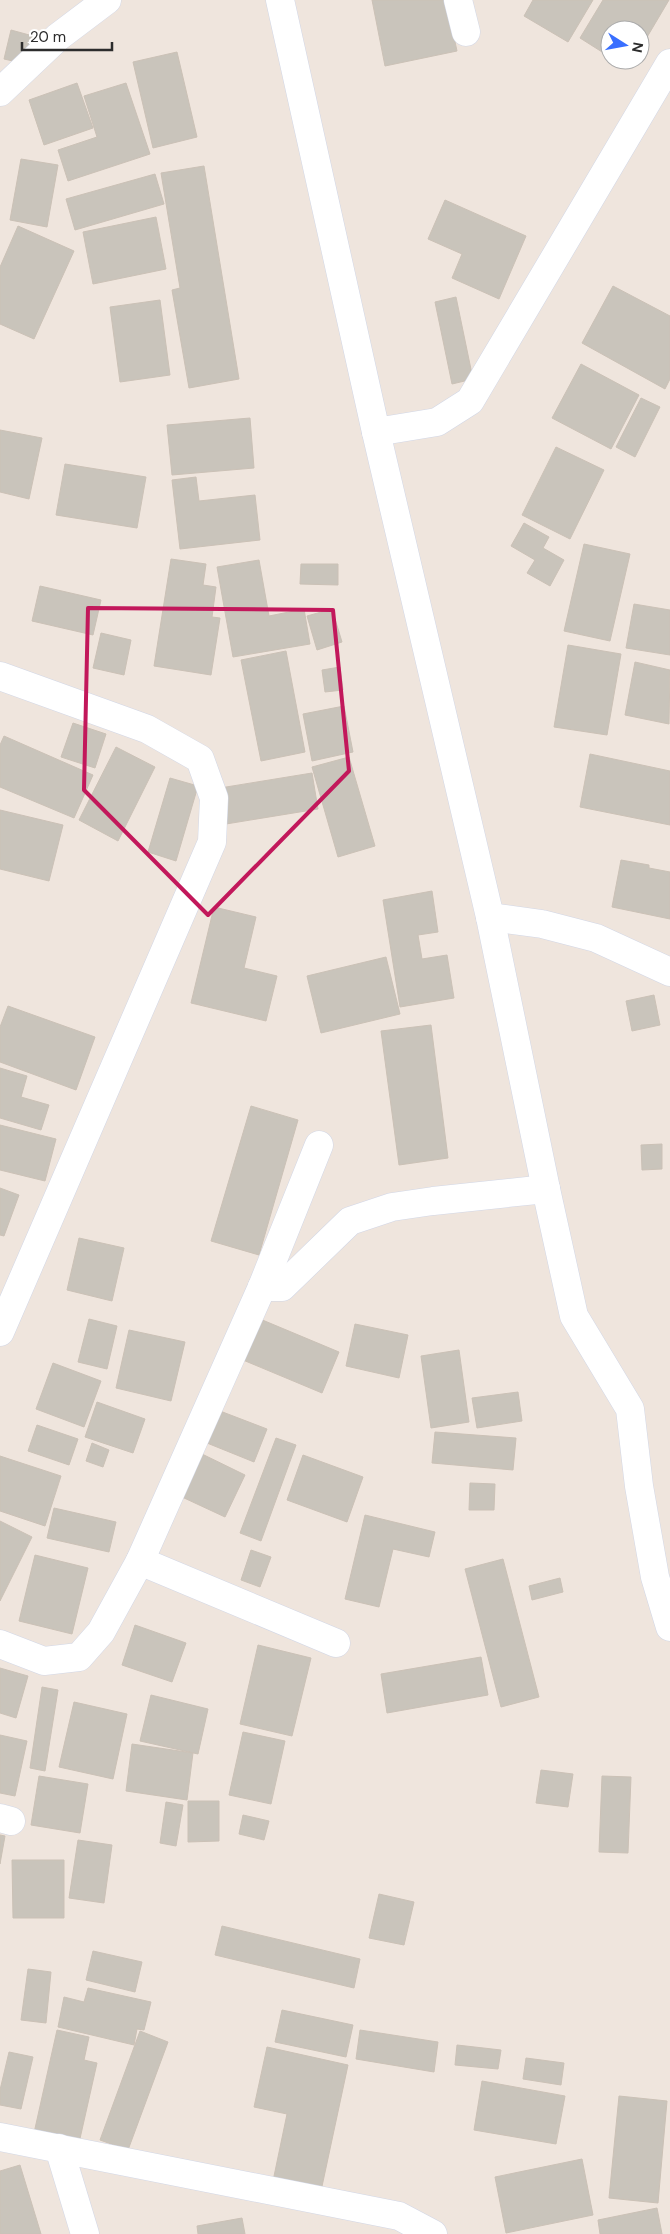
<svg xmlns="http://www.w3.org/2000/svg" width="670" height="2234" font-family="'DM Sans',sans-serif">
<rect width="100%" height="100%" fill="#efe5dd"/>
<g fill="#c9c4bb" stroke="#cbc1b6">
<polygon points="372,0 446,0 457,51 385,66"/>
<polygon points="533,0 593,0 568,42 524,16"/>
<polygon points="603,0 669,0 640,49 640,30 610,30 610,57 580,38"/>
<polygon points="11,30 33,36 26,64 4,59"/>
<polygon points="177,52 197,137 153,148 133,62"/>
<polygon points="615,60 634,60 629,68"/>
<polygon points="77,83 93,128 44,145 29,100"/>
<polygon points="126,83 150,154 68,181 58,150 97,137 84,96"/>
<polygon points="21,159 58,165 47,227 10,220"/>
<polygon points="204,166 239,379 189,388 172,290 180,288 161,173"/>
<polygon points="155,174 164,204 75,230 66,199"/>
<polygon points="445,200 526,236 499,299 452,278 462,254 428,239"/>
<polygon points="156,217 166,269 93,284 83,232"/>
<polygon points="18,226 74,251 34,339 0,324 0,267"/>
<polygon points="613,286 670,316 670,379 665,389 582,343"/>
<polygon points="456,297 473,379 452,384 435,302"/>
<polygon points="160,300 170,375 120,382 110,307"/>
<polygon points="581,364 639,395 611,449 552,418"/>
<polygon points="641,398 660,407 635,457 616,447"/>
<polygon points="250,418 254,468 172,475 167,425"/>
<polygon points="0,430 42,438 29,499 0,492"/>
<polygon points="556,447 604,470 570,539 522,515"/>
<polygon points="65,464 146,477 137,528 56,515"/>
<polygon points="196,477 199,501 255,495 260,540 180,549 172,480"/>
<polygon points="524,523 549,537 543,548 564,560 550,586 527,573 535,560 511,546"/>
<polygon points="584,544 630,554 610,641 564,631"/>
<polygon points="171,559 206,564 203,585 216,587 212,617 220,618 211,675 154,666"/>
<polygon points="259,560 269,616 304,609 310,644 233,657 217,567"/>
<polygon points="301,564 338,564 338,585 300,584"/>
<polygon points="40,586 101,600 93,635 32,621"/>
<polygon points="634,604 670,610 670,655 626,648"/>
<polygon points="332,609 342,642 317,650 307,616"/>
<polygon points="101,633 131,640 124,675 93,668"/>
<polygon points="568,645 621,654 607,735 554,727"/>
<polygon points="286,651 305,752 261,761 241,660"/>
<polygon points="635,662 670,670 669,724 625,715"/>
<polygon points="340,667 343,690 325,692 322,670"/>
<polygon points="344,706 353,752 312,761 303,714"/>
<polygon points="73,723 106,734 95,768 61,757"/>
<polygon points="4,736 93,775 74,818 0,787 0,745"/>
<polygon points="116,747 155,767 118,841 79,820"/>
<polygon points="590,754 670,771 670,825 580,807"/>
<polygon points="349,757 375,846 338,857 312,767"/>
<polygon points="312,773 318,809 226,824 220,788"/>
<polygon points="170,778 198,786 176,861 148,852"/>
<polygon points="0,810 63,825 49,881 0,869"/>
<polygon points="621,860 649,865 649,868 670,872 670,919 612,907"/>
<polygon points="432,891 438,932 418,935 422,959 447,955 454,998 400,1007 383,900"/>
<polygon points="214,907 256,917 244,968 277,976 266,1021 191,1003"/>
<polygon points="386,957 400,1014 321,1033 307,976"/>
<polygon points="654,995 660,1025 632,1031 626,1001"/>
<polygon points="8,1006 95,1037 76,1090 0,1062 0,1027"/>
<polygon points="431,1025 448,1158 399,1165 381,1031"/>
<polygon points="0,1068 27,1076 21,1097 49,1105 41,1130 0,1118"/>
<polygon points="251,1106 298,1120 259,1255 211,1241"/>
<polygon points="0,1125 56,1139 45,1181 0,1170"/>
<polygon points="662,1144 662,1169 642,1170 641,1145"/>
<polygon points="0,1188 19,1195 4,1236 0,1235"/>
<polygon points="79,1238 124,1248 112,1301 67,1290"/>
<polygon points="89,1319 117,1326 107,1369 78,1362"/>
<polygon points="260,1319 339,1352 322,1393 243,1360"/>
<polygon points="355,1324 408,1335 399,1378 346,1366"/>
<polygon points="129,1330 185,1342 171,1401 116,1388"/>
<polygon points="459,1350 469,1422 431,1428 421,1356"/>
<polygon points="53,1363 101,1381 84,1427 36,1409"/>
<polygon points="518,1392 522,1421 477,1428 472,1398"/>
<polygon points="97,1402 145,1419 133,1453 85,1437"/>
<polygon points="220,1411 267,1429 254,1462 207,1443"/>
<polygon points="37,1425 78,1439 69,1465 28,1451"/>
<polygon points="435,1432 516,1438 513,1470 432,1463"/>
<polygon points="276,1438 296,1445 261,1541 240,1533"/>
<polygon points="92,1443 109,1450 103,1467 86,1461"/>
<polygon points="202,1454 245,1475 225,1517 182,1497"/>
<polygon points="303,1455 363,1477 347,1522 287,1500"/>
<polygon points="0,1456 61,1476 45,1526 0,1511"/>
<polygon points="470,1483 495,1484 494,1510 469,1510"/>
<polygon points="54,1508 116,1522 109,1552 47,1538"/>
<polygon points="365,1515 435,1532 429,1557 393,1549 379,1607 345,1599"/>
<polygon points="0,1521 32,1537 0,1601"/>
<polygon points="251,1550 271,1557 260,1587 241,1580"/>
<polygon points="35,1555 88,1568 72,1634 19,1621"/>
<polygon points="503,1559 539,1697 501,1707 465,1569"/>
<polygon points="560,1578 563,1592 532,1600 529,1586"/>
<polygon points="135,1625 186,1643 172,1682 122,1665"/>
<polygon points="258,1645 311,1658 292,1736 240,1724"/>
<polygon points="481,1657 488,1695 387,1713 381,1674"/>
<polygon points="0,1668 28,1676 16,1718 0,1713"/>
<polygon points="42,1687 58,1690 45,1771 30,1768"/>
<polygon points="151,1695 208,1709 198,1754 140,1741"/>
<polygon points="74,1702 127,1714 113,1779 59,1767"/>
<polygon points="243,1732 285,1741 271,1804 229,1795"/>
<polygon points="0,1735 27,1741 15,1796 0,1793"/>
<polygon points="132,1744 193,1753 187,1800 126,1791"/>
<polygon points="541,1770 573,1774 568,1807 536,1803"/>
<polygon points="39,1776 88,1784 80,1833 31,1825"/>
<polygon points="602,1776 631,1777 628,1853 599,1852"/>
<polygon points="188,1801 219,1801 219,1841 188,1842"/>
<polygon points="166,1802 183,1805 176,1846 160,1843"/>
<polygon points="243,1815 269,1821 264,1840 239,1834"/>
<polygon points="0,1835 5,1836 0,1864"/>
<polygon points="78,1840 112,1845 104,1903 69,1898"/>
<polygon points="12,1860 64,1860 64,1918 13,1918"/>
<polygon points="379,1894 414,1902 404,1945 369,1938"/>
<polygon points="222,1926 360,1959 354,1988 215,1955"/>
<polygon points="93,1951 142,1962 135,1992 86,1980"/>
<polygon points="28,1969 51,1972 46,2023 21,2020"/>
<polygon points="88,1988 151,2002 144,2030 137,2029 134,2045 58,2027 64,1997 84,2002"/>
<polygon points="282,2010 353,2025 346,2057 275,2042"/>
<polygon points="57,2030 89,2037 84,2060 97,2063 79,2143 34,2133"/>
<polygon points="360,2030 438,2042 434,2072 356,2059"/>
<polygon points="140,2031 168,2042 128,2150 100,2140"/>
<polygon points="457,2045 501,2050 498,2069 455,2065"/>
<polygon points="267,2047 348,2065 321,2191 273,2181 287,2114 254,2107"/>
<polygon points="9,2052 33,2057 21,2109 0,2105 0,2090"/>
<polygon points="526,2058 564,2063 561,2085 523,2079"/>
<polygon points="482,2081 565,2096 556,2144 474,2130"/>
<polygon points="619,2096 667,2101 658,2203 609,2198"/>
<polygon points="582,2159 593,2215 506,2233 495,2177"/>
<polygon points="20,2165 41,2234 0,2234 0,2171"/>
<polygon points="657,2208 662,2234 600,2234 598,2220"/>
<polygon points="242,2218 245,2234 198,2234 197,2226"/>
</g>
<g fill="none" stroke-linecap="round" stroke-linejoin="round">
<g stroke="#d2d7e6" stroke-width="29">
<g id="minor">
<polyline points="280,0 376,432 490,917 546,1189 574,1316 630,1409 639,1486 655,1577 670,1627"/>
<polyline points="458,0 466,32"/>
<polyline points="0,92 58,37 107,0"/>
<polyline points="376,432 437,422 470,401 670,63"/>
<polyline points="0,676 147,729 200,759 214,798 212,842 0,1332"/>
<polyline points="490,917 542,924 596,938 670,972"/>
<polyline points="262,1287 282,1287 350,1221 392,1207 433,1201 546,1189"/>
<polyline points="140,1561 336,1643"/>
<polyline points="0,1644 44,1661 79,1657 101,1632 140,1561 262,1287 319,1145"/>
<polyline points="0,1818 11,1821"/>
<polyline points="0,2137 399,2216 433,2234"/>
<polyline points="59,2148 85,2234"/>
</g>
</g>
<use href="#minor" stroke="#fff" stroke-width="28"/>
</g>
<path fill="none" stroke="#c2185b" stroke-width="4" stroke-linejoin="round" d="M 88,608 L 333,610 L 349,771 L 208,915 L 84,790 Z"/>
<g transform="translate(625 45) rotate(101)"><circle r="24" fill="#ffffff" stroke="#ababab"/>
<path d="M0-4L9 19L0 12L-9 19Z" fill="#396fff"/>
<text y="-8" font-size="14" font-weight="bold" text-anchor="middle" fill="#2c2c2c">N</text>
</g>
<path d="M22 42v8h90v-8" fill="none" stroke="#2c2c2c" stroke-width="2.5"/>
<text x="30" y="42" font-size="15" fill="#2c2c2c" stroke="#ffffff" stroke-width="4" paint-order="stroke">20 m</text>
</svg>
